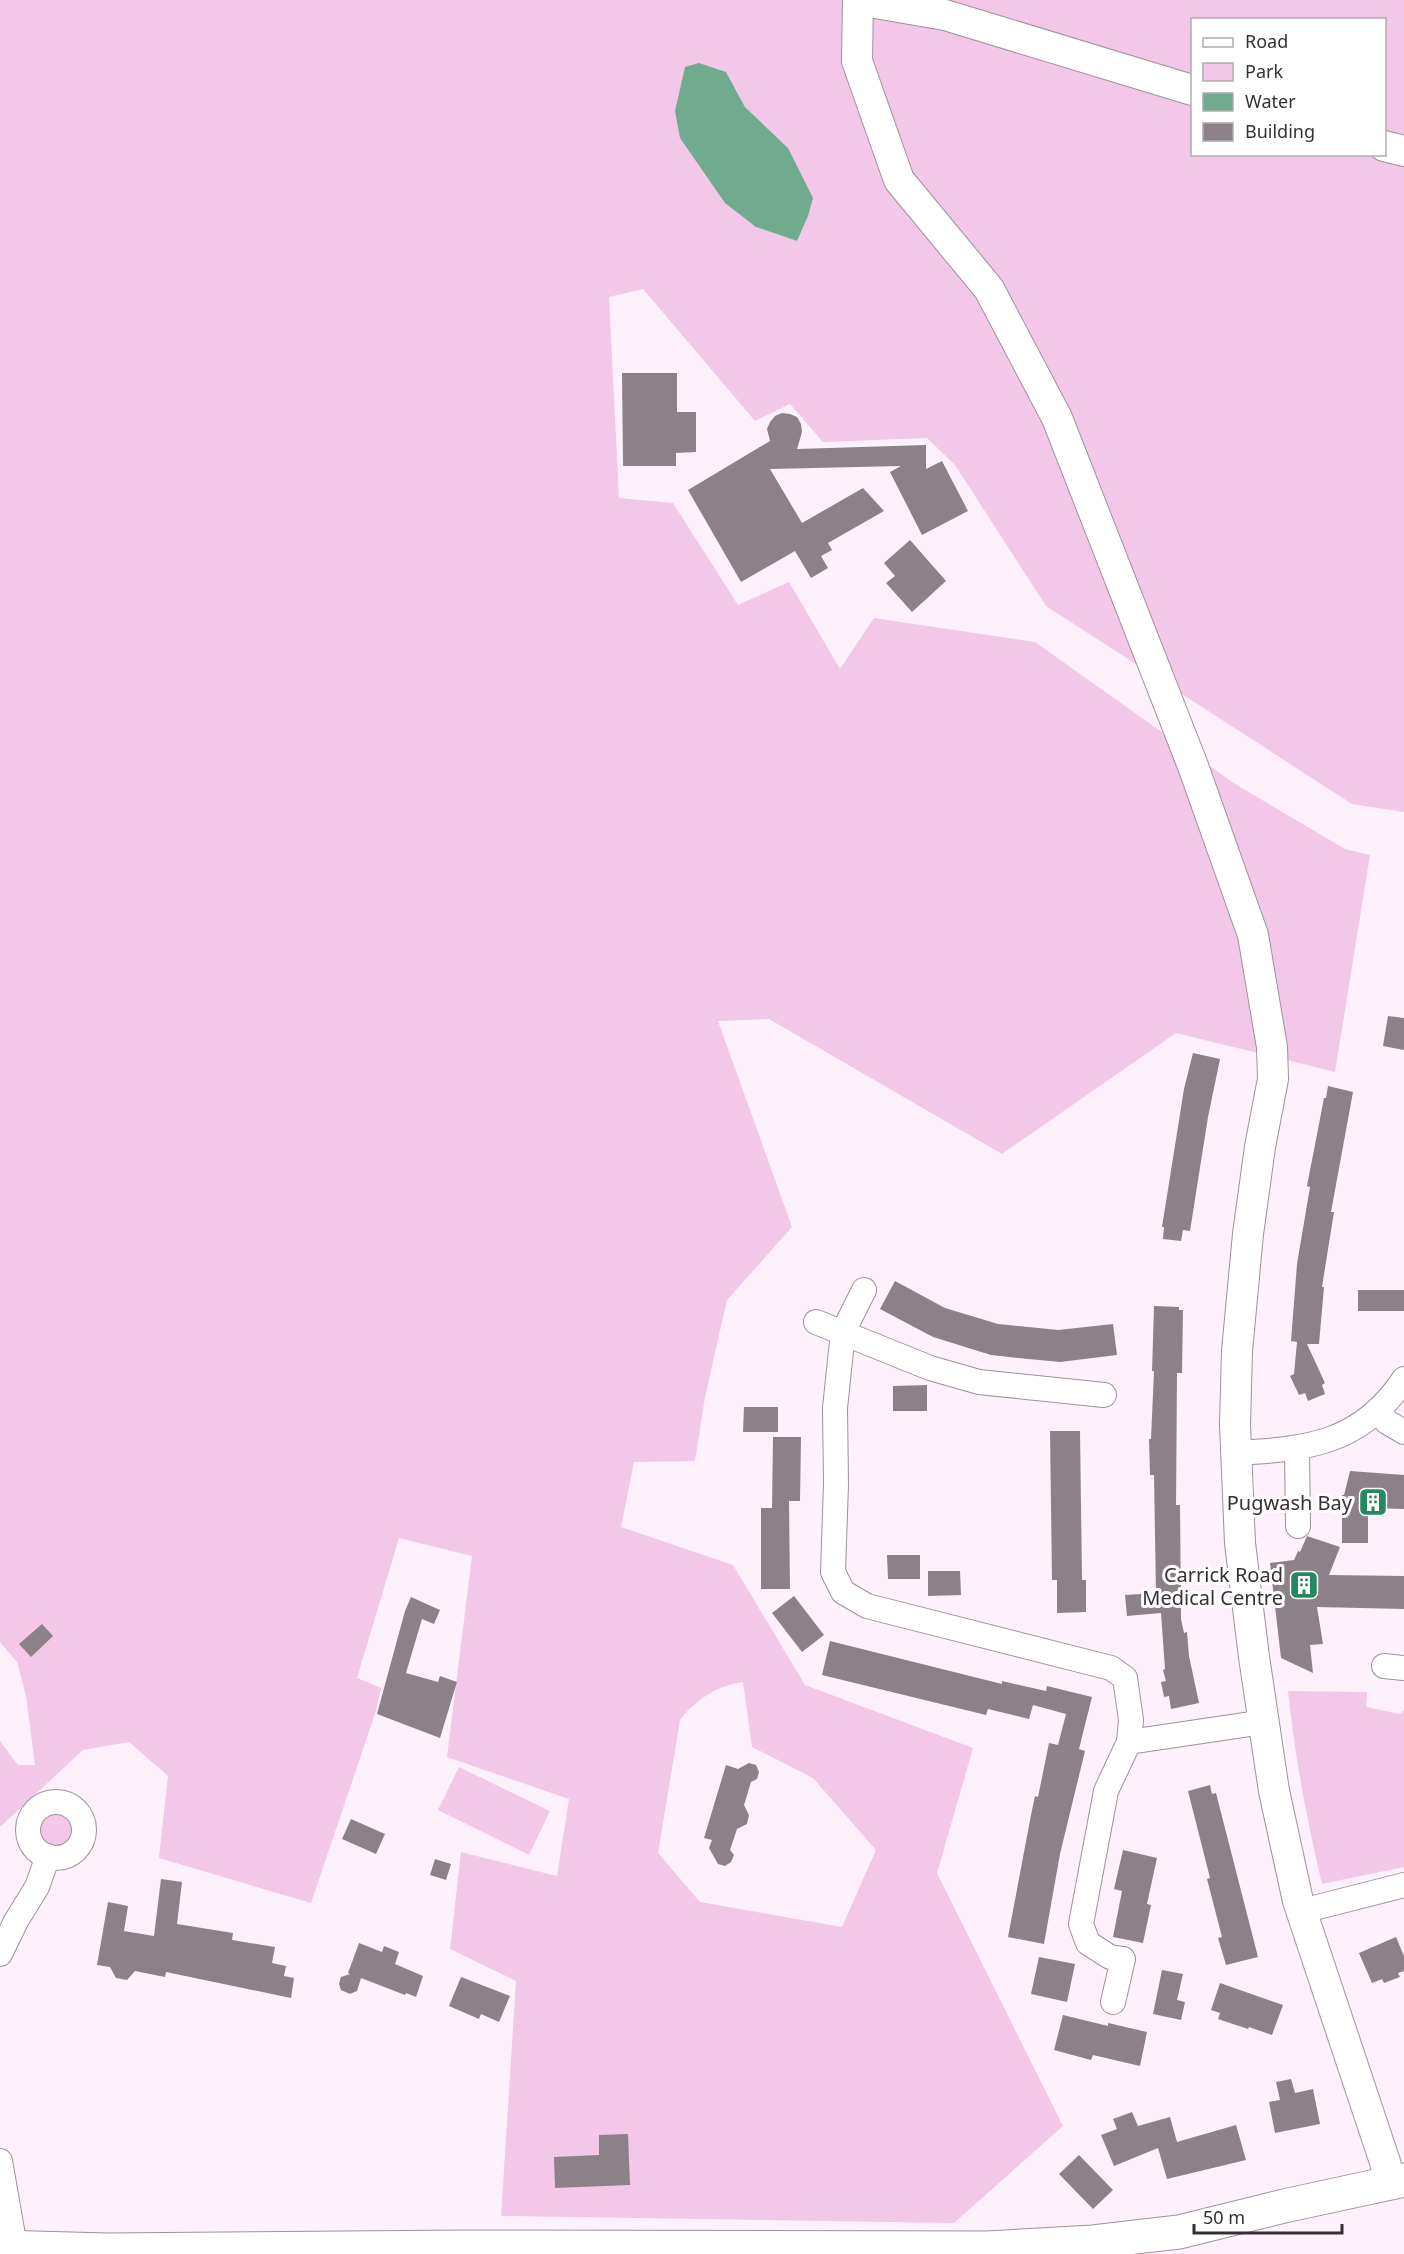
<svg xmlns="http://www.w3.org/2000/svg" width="1404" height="2254" font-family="'Noto Sans',sans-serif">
<rect width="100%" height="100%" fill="#fef1fb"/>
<g fill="#f3c7e8" fill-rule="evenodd">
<path d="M 0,0 L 1404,0 L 1404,812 L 1352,804 L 1046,606 L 955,465 L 927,438 L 823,442 L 790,404 L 755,421 L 643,289 L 609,297 L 619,498 L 673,503 L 738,605 L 789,582 L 840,669 L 874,618 L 1035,642 L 1235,784 L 1345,849 L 1370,855 L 1335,1072 L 1176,1033 L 1002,1154 L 769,1019 L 718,1021 L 792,1227 L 727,1300 L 705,1397 L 695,1461 L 634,1462 L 621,1527 L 733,1565 L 805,1685 L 973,1748 L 937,1873 L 1063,2126 L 954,2223 L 501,2216 L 516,1981 L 450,1949 L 461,1852 L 557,1876 L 569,1799 L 447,1757 L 472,1556 L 399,1538 L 357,1678 L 381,1688 L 375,1714 L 311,1903 L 159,1858 L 168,1776 L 129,1742 L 83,1750 L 0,1827 L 0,1741 L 18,1765 L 35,1765 L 26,1696 L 17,1662 L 0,1642 ZM 1192,20 L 1384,20 L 1384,154 L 1192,154 ZM 726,72 L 745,107 L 788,148 L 797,241 L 756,227 ZM 743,1682 L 752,1747 L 813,1778 L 876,1850 L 842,1927 L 700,1902 L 658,1853 L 680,1720 C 695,1700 718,1685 743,1682 Z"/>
<path d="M 1288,1691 L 1367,1692 L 1366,1707 L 1400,1714 L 1404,1710 L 1404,1867 L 1322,1884 C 1307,1821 1295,1757 1288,1691 Z"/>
<polygon points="459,1767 550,1811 529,1855 438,1810"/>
<circle cx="57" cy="1830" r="19"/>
</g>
<polygon fill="#71ab8f" points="699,63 726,72 745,107 788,148 813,198 808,216 797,241 756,227 725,203 680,138 675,111 685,67"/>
<g fill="#8c8089">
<polygon points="622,373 677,373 677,412 696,412 696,452 676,453 676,466 623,466"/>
<polygon points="782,413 790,414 797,417 801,424 802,432 797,449 926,445 926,469 942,461 968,511 922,535 890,472 901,466 770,469 802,523 863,488 884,511 828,543 832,550 821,556 828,568 811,578 795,551 741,582 688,490 770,441 767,429 770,422 775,416"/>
<polygon points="910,540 946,581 912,612 886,583 895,576 884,563"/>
<polygon points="1388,1016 1404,1018 1404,1050 1383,1046"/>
<polygon points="1193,1053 1220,1059 1208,1117 1190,1231 1183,1230 1181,1241 1163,1239 1164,1227 1162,1227 1184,1089"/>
<polygon points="1328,1086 1353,1092 1331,1212 1334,1212 1322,1287 1324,1287 1319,1344 1307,1344 1325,1383 1322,1385 1325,1394 1308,1401 1305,1393 1299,1395 1290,1376 1294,1374 1297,1342 1291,1341 1297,1264 1310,1187 1307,1186 1324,1098 1326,1098"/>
<polygon points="895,1281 945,1308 998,1324 1058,1330 1113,1324 1117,1355 1060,1362 1018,1358 991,1355 933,1337 880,1309"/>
<rect x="1358" y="1290" width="46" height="21"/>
<polygon points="1154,1306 1179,1307 1179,1310 1183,1310 1182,1373 1177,1373 1176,1505 1180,1505 1181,1619 1184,1633 1187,1632 1189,1656 1199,1703 1171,1709 1169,1696 1164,1697 1161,1682 1166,1681 1163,1670 1165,1669 1161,1613 1127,1616 1125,1595 1156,1593 1154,1475 1150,1475 1149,1439 1151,1439 1154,1371 1152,1371"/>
<polygon points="927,1385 927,1411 893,1411 893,1386"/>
<polygon points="744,1407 778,1407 778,1432 743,1432"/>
<polygon points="1050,1431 1080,1431 1082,1580 1086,1580 1086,1612 1057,1613 1057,1580 1052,1580"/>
<polygon points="773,1437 801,1437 800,1501 789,1501 790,1589 761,1589 761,1508 772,1508"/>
<polygon points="1350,1471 1404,1475 1404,1509 1368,1508 1368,1543 1342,1543 1342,1495 1344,1495"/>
<polygon points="1307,1536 1340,1547 1329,1575 1404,1576 1404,1609 1317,1607 1323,1644 1310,1645 1313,1673 1281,1658 1270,1563 1294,1560 1298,1551 1300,1552"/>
<polygon points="887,1555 920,1555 920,1579 888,1579"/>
<polygon points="928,1571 960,1571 961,1595 928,1596"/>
<polygon points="794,1596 824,1635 802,1652 772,1613"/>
<polygon points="411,1597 440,1610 434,1624 422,1619 406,1673 438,1682 440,1676 457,1682 440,1738 377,1714 405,1611"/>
<polygon points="42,1624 53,1636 31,1657 19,1644"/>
<polygon points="830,1641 1002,1684 1002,1681 1046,1691 1047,1686 1092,1697 1079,1749 1085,1751 1060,1854 1044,1944 1008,1937 1031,1815 1035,1796 1038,1797 1049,1743 1058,1745 1066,1714 1033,1705 1029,1719 988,1709 986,1715 822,1675"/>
<polygon points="749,1763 756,1765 759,1772 757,1779 751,1782 744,1805 749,1815 747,1824 737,1829 730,1850 734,1855 731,1862 725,1866 718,1864 709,1848 712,1840 704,1838 726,1765 738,1769"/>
<polygon points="1210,1785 1212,1794 1216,1793 1258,1957 1226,1965 1218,1938 1222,1937 1207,1879 1210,1878 1188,1791"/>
<polygon points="351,1819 385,1834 376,1854 342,1839"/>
<polygon points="1123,1850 1157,1858 1147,1904 1151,1905 1143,1943 1113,1937 1122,1891 1114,1889"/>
<polygon points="435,1859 451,1864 446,1880 430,1875"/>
<polygon points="161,1879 182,1882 177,1924 233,1933 232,1940 275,1947 272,1963 286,1966 284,1976 294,1978 291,1998 166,1972 165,1977 135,1971 127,1980 116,1978 110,1967 97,1965 108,1902 128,1906 124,1931 154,1936"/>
<polygon points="1396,1937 1404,1956 1404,1971 1398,1973 1400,1977 1384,1983 1382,1979 1372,1983 1359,1953"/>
<polygon points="359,1943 382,1952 384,1946 399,1952 395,1964 423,1976 416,1997 406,1993 405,1995 361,1978 357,1991 350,1994 341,1990 339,1984 341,1977 350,1974 348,1973"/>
<polygon points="1039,1957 1075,1964 1067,2002 1031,1994"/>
<polygon points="1162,1970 1183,1974 1177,2000 1185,2002 1181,2020 1153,2014"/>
<polygon points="461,1977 510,1996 499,2022 481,2014 479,2019 449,2006"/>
<polygon points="1220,1983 1283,2005 1272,2035 1249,2027 1248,2029 1218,2019 1220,2013 1211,2010"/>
<polygon points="1063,2015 1108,2026 1108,2023 1147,2032 1140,2066 1093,2055 1091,2060 1054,2050"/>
<polygon points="1291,2079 1295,2093 1313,2089 1320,2124 1275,2133 1269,2102 1280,2100 1276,2082"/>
<polygon points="1132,2112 1138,2126 1170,2117 1177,2142 1236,2125 1246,2160 1167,2179 1158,2148 1114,2166 1101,2135 1117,2129 1113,2119"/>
<polygon points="628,2134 630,2185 555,2188 554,2157 599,2155 599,2135"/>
<polygon points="1079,2155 1113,2190 1093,2209 1059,2174"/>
</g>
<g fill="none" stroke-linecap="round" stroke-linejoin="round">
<g stroke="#9d919a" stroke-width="26">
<g id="minor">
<polyline points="864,1290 843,1332 835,1408 836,1484 833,1572 843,1592 867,1606 1111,1668 1125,1678 1131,1720 1129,1742 1264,1722"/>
<polyline points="816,1322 930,1368 979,1382 1104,1395"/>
<polyline points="1378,1410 1387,1422 1404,1432"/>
<polyline points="1297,1449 1298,1526"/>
<path d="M 1236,1453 C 1307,1449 1361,1444 1404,1379"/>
<polyline points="1384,1666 1404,1668"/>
<circle cx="56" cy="1830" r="28"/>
<polyline points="1302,1911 1404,1885"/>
<polyline points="0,1954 16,1921 37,1887 48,1856"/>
<polyline points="1113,2002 1123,1959 1110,1957 1088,1943 1081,1924 1106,1791 1129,1742"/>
<polyline points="0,2161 15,2247"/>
</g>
</g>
<g stroke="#9d919a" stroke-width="32">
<g id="tertiary">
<polyline points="858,0 857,61 899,180 989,289 1057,418 1193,766 1253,935 1272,1047 1273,1079 1260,1147 1248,1234 1237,1351 1235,1425 1240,1543 1254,1657 1274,1791 1298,1901 1385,2162 1390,2182"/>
<polyline points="858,0 945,15 1192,90"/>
<polyline points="1384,146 1404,151"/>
</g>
</g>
<g stroke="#9d919a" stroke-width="35">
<polyline id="secondary" points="0,2247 106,2250 463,2247 987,2248 1093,2242 1179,2232 1284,2206 1404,2180"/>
</g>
<use href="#minor" stroke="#fff" stroke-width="24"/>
<use href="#tertiary" stroke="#fff" stroke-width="30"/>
<use href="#secondary" stroke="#fff" stroke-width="33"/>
</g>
<defs>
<g id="building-square" transform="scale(1.5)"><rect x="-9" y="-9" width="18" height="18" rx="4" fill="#268862" stroke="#fff"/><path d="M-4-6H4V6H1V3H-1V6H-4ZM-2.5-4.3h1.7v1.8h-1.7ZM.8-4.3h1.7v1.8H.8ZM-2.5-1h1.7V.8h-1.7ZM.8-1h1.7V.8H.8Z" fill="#fff"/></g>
</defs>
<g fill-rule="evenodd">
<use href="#building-square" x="1373" y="1502"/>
<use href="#building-square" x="1304" y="1585"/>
</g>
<g text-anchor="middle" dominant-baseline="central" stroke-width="6" stroke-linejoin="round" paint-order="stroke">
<g font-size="20" fill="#363034" stroke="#fff" text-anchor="end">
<text x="1352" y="1502">Pugwash Bay</text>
<text x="1283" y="1574">Carrick Road<tspan x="1283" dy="23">Medical Centre</tspan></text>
</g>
</g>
<rect x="1191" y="18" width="195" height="138" fill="#ffffff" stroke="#afacae" stroke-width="1.5"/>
<rect x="1203" y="38" width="30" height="9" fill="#ffffff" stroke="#afacae" stroke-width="1.5"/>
<text x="1245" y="48" font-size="18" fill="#363034">Road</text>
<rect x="1203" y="63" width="30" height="18" fill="#f3c7e8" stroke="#afacae" stroke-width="1.5"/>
<text x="1245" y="78" font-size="18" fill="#363034">Park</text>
<rect x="1203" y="93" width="30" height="18" fill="#71ab8f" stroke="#afacae" stroke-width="1.5"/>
<text x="1245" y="108" font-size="18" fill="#363034">Water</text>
<rect x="1203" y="123" width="30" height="18" fill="#8c8089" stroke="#afacae" stroke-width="1.5"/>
<text x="1245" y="138" font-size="18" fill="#363034">Building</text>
<path d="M1194 2224v9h148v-9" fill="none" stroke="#363034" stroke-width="3"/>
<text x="1203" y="2224" font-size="18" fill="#363034" stroke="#ffffff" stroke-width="4.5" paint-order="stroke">50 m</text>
</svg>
